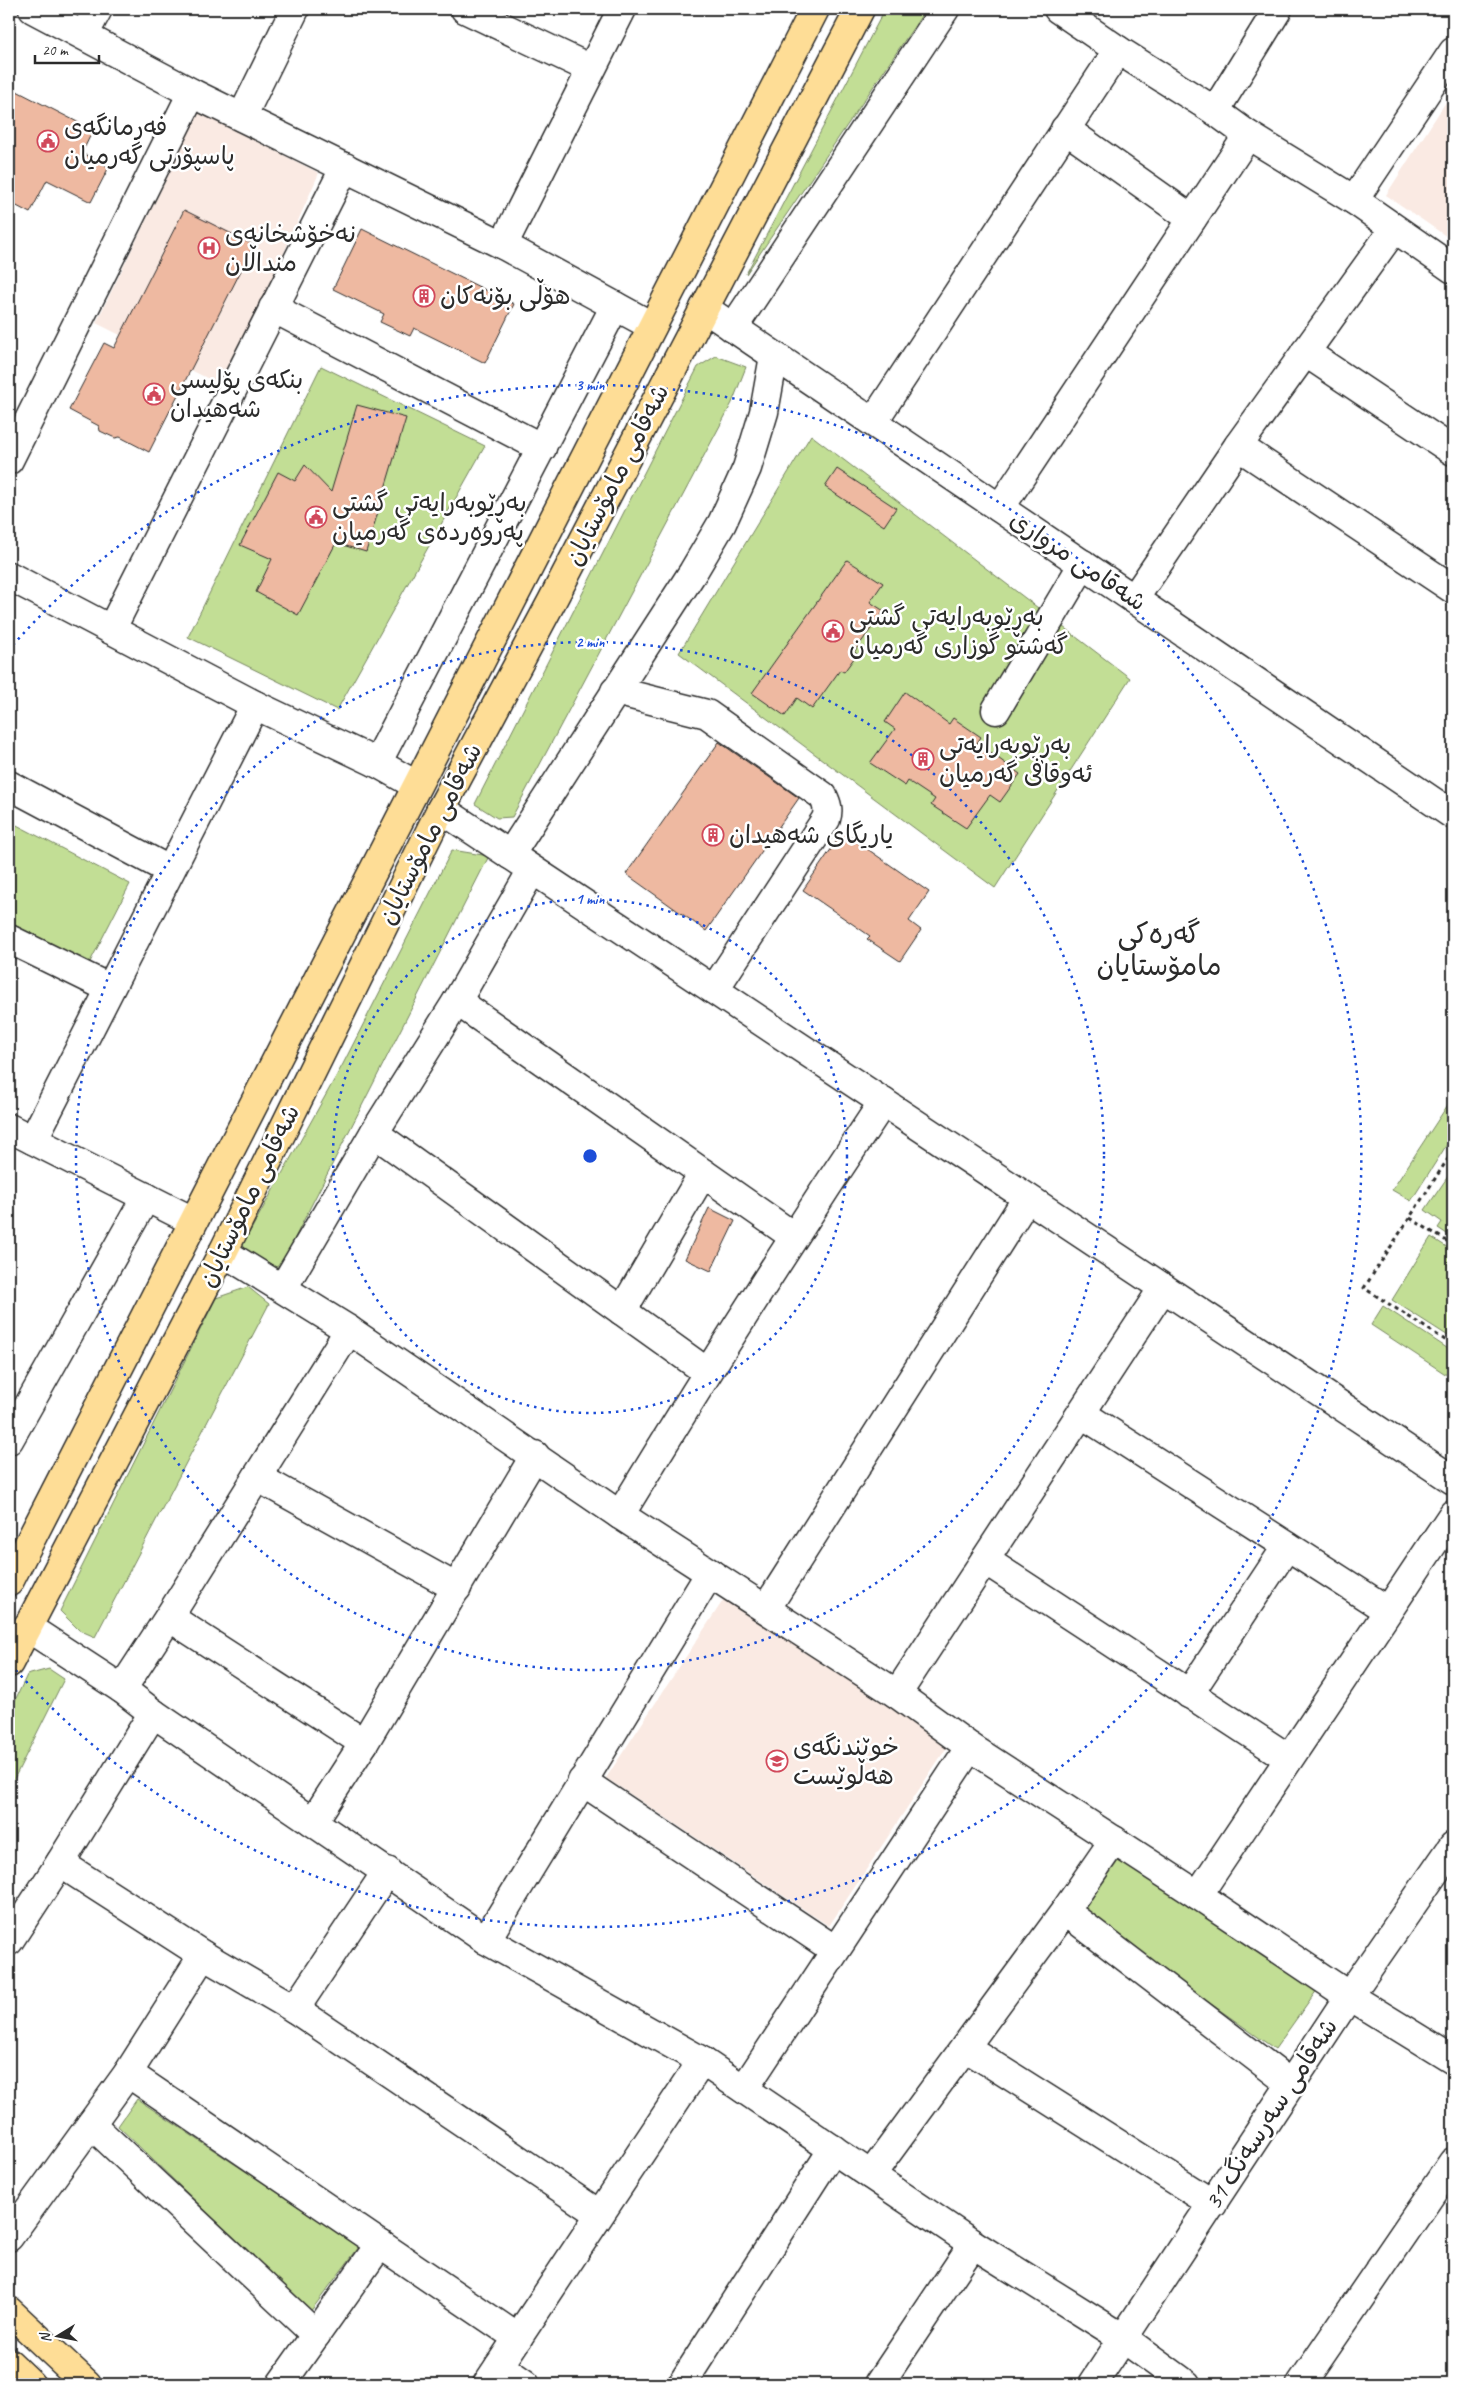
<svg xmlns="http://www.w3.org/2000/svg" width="1462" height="2393" font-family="Caveat,'Playpen Sans Arabic',sans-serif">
<rect width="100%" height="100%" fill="#fff"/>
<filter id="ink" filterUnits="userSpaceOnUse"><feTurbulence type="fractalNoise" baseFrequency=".02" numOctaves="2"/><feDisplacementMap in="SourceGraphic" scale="10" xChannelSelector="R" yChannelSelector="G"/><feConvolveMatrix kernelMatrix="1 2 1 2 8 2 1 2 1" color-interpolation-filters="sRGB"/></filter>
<g filter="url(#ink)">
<g fill="#faeae3">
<polygon points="1453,91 1453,241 1386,195"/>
<polygon points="199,112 319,173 225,387 96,323"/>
<polygon points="726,1596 949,1744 829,1926 606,1778"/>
</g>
<g fill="#c2de95" stroke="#768460">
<polygon points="885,9 926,9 746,274"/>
<polygon points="716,356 746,367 732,403 512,817 497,818 475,804 698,367"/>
<polygon points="321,366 485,446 337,710 188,637"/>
<polygon points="811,435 1130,678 995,888 679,653"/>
<polygon points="9,821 130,884 89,964 9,922"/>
<polygon points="452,850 489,856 282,1263 273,1269 246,1253 243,1244 343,1064"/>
<polygon points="1453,1097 1453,1135 1411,1201 1392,1190"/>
<polygon points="1453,1169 1453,1238 1438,1228 1442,1222 1425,1210"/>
<polygon points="1431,1237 1453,1251 1453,1339 1392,1300"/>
<polygon points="248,1287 269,1304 95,1637 79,1630 60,1611 216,1298"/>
<polygon points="1383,1306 1453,1352 1453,1379 1371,1325"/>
<polygon points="49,1669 64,1679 9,1789 9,1713 27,1675"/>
<polygon points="1123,1854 1317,1990 1275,2049 1082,1913"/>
<polygon points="137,2099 359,2247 310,2312 118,2126"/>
</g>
<g fill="#eeb9a1" stroke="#2b2b2b">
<polygon points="9,87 93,130 82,153 109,167 91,202 47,180 30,213 9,202"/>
<polygon points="184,210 254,245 149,452 120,437 115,438 100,431 99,426 69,410 104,343 114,348"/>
<polygon points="362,229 514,304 485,363 414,328 410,336 380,322 384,314 333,289"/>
<polygon points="357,405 406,418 366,552 336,543 298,615 256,592 272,559 240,545 278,472 295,481 305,465 331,492"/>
<polygon points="837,469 896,508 884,526 825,487"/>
<polygon points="847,560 883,583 870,602 884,611 854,652 857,654 844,672 840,670 812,709 797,698 785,716 752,693"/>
<polygon points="905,692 949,724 953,718 981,737 977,743 1020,774 1000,802 990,795 966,828 931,805 935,799 908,781 905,786 870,763 895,729 885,722"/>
<polygon points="719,742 799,798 706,931 626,874"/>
<polygon points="843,832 929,892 909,921 921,930 900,961 867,939 870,936 803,890"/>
<polygon points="709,1208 735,1221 711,1271 685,1259"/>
</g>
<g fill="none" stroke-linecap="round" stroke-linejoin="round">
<g stroke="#2b2b2b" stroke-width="31">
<g id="minor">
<polyline points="33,9 192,93 503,245 652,326"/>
<polyline points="465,9 591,69"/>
<polyline points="1058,9 1118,50 1215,111 1248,135 1354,200 1453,269"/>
<polyline points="84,35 98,9"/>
<polyline points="1215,111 1278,9"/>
<polyline points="242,117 295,9"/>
<polyline points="1065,129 1192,219"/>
<polyline points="1354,200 1453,52"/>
<polyline points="503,245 622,9"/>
<polyline points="273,308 542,448"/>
<polyline points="704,308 1453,815"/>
<polyline points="733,328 945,9"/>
<polyline points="1305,352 1453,451"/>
<polyline points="873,422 1118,50"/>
<polyline points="1238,446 1453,589"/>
<polyline points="9,460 192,93"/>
<polyline points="1000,508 1248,135"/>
<polyline points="9,576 255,705 377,763 416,785"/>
<polyline points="1134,599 1238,446 1394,229"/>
<polyline points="111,630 345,167"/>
<path d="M 615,691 L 707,714 L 823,796 C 827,804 829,810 826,819 L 714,990"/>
<polyline points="996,710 1083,564"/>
<polyline points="377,763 615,306"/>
<polyline points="9,785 169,870"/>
<polyline points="441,809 1453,1480"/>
<polyline points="510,855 693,572 722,523 747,468 764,412 774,356"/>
<polyline points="9,939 109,988"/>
<polyline points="457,1001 793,1236"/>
<polyline points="9,1128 193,1221"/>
<polyline points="374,1133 707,1372"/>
<polyline points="33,1140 255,705"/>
<polyline points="223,1252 349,1330 620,1515 897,1694 970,1747 1198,1895 1349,1996 1453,2060"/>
<polyline points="283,1288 374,1133 457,1001 532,870"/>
<polyline points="622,1311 703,1173"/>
<polyline points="1082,1414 1387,1610"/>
<polyline points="9,1440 146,1197"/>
<polyline points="257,1477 457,1588"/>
<path d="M 620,1515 C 705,1375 792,1238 883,1102"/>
<polyline points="985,1560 1288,1758"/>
<polyline points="766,1609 1027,1198"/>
<polyline points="169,1617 364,1743"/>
<polyline points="27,1627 122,1689 153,1713 486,1940 702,2061 973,2244 1123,2338 1186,2384"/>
<polyline points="122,1689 169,1617 349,1330"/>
<polyline points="897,1694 1163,1288"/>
<polyline points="1189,1694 1287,1546"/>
<polyline points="582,1781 835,1950"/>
<polyline points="313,1822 364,1743 535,1455"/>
<polyline points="60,1863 203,1955 295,2009 599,2214"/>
<polyline points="1198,1895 1453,1514"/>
<polyline points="1065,1911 1291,2084"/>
<polyline points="486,1940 710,1573"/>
<polyline points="9,1941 60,1863 153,1713"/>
<polyline points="295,2009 387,1871"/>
<polyline points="965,2047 1213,2204"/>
<polyline points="128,2073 518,2338"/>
<polyline points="744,2089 970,1747"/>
<polyline points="91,2124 316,2335"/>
<polyline points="871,2175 1065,1911 1114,1840"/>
<polyline points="9,2237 128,2073 203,1955"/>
<polyline points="499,2366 525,2384"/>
<polyline points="281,2384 380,2244"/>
<polyline points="487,2384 702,2061"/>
<polyline points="682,2384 833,2149"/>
<polyline points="879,2384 973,2244"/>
<polyline points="1093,2384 1349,1996 1453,1846"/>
<polyline points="1301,2384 1453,2162"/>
</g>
</g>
<g stroke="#2b2b2b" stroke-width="31">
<g id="major">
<polyline points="9,1582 815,9"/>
<polyline points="9,1663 223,1252 441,809 552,601 860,9"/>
<polyline points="9,2311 87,2384"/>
<polyline points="9,2363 31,2384"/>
</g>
</g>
<g stroke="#2b2b2b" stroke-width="3" stroke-dasharray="4 4" stroke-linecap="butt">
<polyline points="1453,1151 1364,1288 1453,1345"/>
<polyline points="1410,1218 1453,1245"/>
</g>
<use href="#minor" stroke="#fff" stroke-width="28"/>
<use href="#major" stroke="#fedd96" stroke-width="28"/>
</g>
</g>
<g fill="none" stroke="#1d4ed8" stroke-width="2.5" stroke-dasharray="2.5 5">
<circle cx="590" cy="1156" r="257"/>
<circle cx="590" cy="1156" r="514"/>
<path d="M13 645A771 771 0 1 1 13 1667"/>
</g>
<defs>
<g id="civic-ring" transform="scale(1.125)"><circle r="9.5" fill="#fff" stroke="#d1495b" stroke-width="1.5"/><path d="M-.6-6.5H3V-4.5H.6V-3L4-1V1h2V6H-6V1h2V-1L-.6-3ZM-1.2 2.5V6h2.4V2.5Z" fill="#d1495b"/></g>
<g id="hospital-ring" transform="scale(1.125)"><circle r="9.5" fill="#fff" stroke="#d1495b" stroke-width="1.5"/><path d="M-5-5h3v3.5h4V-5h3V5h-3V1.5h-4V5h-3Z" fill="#d1495b"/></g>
<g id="building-ring" transform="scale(1.125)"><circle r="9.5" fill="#fff" stroke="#d1495b" stroke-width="1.5"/><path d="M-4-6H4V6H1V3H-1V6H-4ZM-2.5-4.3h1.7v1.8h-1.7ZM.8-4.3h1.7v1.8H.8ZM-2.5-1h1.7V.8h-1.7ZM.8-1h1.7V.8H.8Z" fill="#d1495b"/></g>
<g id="school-ring" transform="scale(1.125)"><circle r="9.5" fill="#fff" stroke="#d1495b" stroke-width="1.5"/><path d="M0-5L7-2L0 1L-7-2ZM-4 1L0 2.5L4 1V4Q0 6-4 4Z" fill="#d1495b"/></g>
</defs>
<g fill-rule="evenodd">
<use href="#civic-ring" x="48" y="141"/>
<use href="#hospital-ring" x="209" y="248"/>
<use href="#building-ring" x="424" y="296"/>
<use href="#civic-ring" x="154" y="394"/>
<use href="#civic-ring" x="316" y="517"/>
<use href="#civic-ring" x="833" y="631"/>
<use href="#building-ring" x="923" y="759"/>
<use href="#building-ring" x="713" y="835"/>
<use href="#school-ring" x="777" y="1761"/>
</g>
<g text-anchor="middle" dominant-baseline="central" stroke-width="5" stroke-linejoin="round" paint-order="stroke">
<g font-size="25" fill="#2b2b2b" stroke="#fff" text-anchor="start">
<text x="64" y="127">فەرمانگەی<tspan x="64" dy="29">پاسپۆرتی گەرمیان</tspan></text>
<text x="225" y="234">نەخۆشخانەی<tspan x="225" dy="29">منداڵان</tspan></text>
<text x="440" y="296">هۆڵی بۆنەکان</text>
<text x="170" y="380">بنکەی پۆلیسی<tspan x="170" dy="29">شەهیدان</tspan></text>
<text x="332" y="503">بەڕێوبەرایەتی گشتی<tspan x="332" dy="29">پەروەردەی گەرمیان</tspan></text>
<text x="849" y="617">بەڕێوبەرایەتی گشتی<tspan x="849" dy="29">گەشتو گوزاری گەرمیان</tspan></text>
<text x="939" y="745">بەڕێوبەرایەتی<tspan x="939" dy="29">ئەوقافی گەرمیان</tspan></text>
<text x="729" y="835">یاریگای شەهیدان</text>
<text x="793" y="1747">خوێندنگەی<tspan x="793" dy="29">هەڵوێست</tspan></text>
</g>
<g font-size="25" fill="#2b2b2b" stroke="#fff">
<text transform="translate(617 475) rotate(-63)">شەقامی مامۆستایان</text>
<text transform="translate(1078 561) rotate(34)">شەقامی مرواری</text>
<text transform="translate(430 834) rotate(-63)">شەقامی مامۆستایان</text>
<text transform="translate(249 1196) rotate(-64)">شەقامی مامۆستایان</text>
<text transform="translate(1271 2114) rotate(-57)">شەقامی سەرسەنگ 31</text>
</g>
<g font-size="28" fill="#2b2b2b" stroke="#fff">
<text x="1159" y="933">گەرەکی<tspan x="1159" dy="32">مامۆستایان</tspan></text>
</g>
</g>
<circle cx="590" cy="1156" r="8" fill="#1d4ed8" stroke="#fff" stroke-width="2.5"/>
<g font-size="15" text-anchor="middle" font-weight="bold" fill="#1d4ed8" stroke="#fff" stroke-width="5" stroke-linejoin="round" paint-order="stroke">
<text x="590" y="390">3 min</text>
<text x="590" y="647">2 min</text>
<text x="590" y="904">1 min</text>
</g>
<rect width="1462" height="2393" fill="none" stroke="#fff" stroke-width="30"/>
<rect x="15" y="15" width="1432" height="2363" fill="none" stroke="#2b2b2b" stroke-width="2" filter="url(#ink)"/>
<g transform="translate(58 2336) rotate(260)" stroke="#ffffff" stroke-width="4" paint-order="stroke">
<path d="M0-4L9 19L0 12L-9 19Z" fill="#2b2b2b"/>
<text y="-8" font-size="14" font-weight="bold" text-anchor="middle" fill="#2b2b2b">N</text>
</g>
<path d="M35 55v8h64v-8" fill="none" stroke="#2b2b2b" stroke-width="2.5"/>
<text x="42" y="55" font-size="15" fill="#2b2b2b" stroke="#ffffff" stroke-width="4" paint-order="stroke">20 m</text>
</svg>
